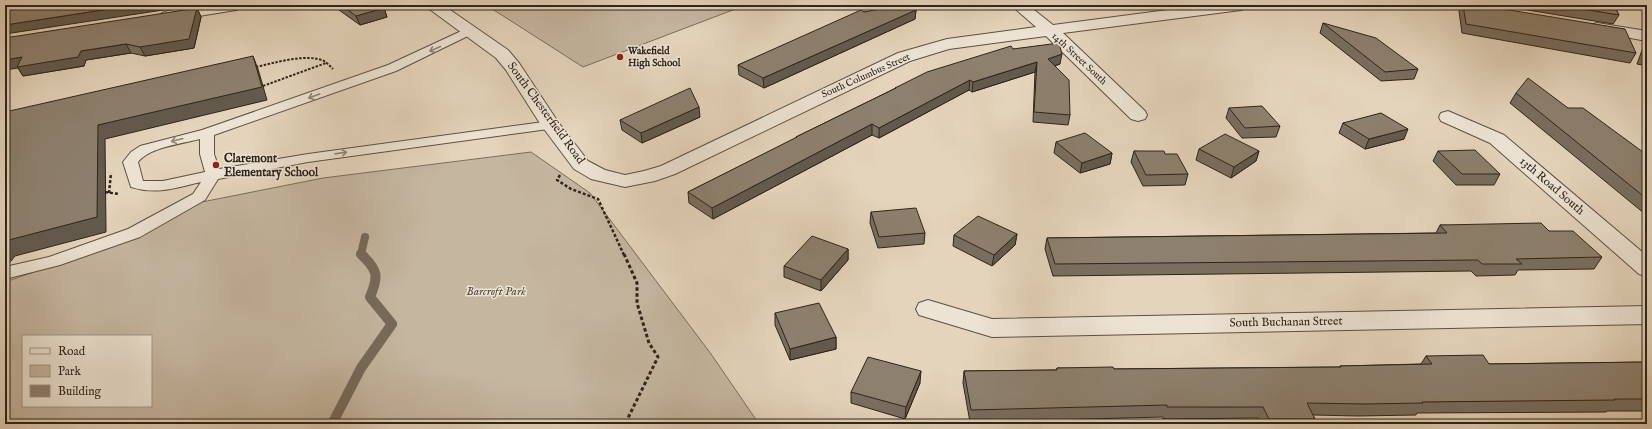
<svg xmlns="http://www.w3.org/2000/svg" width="1652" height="429" font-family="'IM FELL English',serif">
<rect width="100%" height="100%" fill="#e4d4bb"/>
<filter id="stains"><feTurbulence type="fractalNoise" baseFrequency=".005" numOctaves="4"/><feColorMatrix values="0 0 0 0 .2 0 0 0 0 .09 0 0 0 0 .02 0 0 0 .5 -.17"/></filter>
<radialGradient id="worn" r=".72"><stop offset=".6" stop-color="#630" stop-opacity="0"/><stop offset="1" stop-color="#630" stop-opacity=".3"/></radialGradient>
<g fill="#c5b6a0" stroke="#7a6d5d" fill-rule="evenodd">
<polygon points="486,5 733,5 738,8 583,67"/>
<path d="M 531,152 L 590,193 L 711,354 L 759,424 L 5,424 L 5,282 L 135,237 L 202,202 L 323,178 ZM 23,336 L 151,336 L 151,406 L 23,406 Z"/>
</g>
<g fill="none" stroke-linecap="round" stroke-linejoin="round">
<polyline stroke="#766a5a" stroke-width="8" points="362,255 361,254 365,237"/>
<path stroke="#766a5a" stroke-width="10" d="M 332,424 L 361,368 L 392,324 L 370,297 C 379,276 378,270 361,254"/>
<g stroke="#5c5042" stroke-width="2">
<path id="service" d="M 470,27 L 474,29 L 476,31 L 474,33 L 396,71 L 214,135 L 214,154 L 219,169 L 308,154 L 551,121 L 556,122 L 558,125 L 556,128 L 308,162 L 218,179 L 205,200 L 140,237 L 60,265 L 5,279 L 5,267 L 49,257 L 128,229 L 193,194 L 201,182 C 175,188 157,195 131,187 L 123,162 L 131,152 L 140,146 L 202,130 L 388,65 ZM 200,139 L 200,154 L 205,172 L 163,181 L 143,181 L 138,162 C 150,147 181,144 200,139 Z"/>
</g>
<g stroke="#5c5042" stroke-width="2">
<g id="minor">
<polygon points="207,5 244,5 241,8 236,10 168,21 162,19 160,16 162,13 168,11"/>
<polygon points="425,5 443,5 508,50 519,63 558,122 588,161 605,170 625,175 644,171 661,166 898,53 947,39 1036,27 1011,5 1028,5 1053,25 1206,5 1249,5 1246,8 1241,10 1063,33 1145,111 1147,115 1145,119 1138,121 1131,119 1046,36 949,49 910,61 675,174 655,181 625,187 591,179 574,169 541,125 506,70 496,58 428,8"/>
<polygon points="1597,23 1647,31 1647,41 1591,31 1589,28 1591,25"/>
<polygon points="1448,111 1504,135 1647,256 1647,277 1639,274 1490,143 1441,121 1439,117 1441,113"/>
<polygon points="928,300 992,319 1647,306 1647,324 992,337 919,315 916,309 919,303"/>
</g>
</g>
<g stroke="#2e241a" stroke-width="2" stroke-dasharray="2.5 1.5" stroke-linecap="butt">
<path d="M 256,67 C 274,63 306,53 324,61 C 327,63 330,66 333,69"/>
<polyline points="263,86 326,63"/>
</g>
<g stroke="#2e241a" stroke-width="2.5" stroke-dasharray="3 2" stroke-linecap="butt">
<polyline points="560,175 557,180 571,189 598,199 624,255"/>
<polyline points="105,192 119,194"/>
<polyline points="109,193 111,173"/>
</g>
<polyline stroke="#2e241a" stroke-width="3" stroke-dasharray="3.5 2.5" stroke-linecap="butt" points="624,254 637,283 637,303 649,343 658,357 625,424"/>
<use href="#service" fill="#ede3d3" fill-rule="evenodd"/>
<use href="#minor" fill="#ede3d3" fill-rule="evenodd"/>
</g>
<g fill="#796e5f" stroke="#2e241a">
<polygon points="332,5 380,5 384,8 387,17 360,25"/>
<polygon points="1461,5 1479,5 1636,53 1630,63 1462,33 1459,11"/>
<polygon points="1497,5 1614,5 1619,15 1613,24"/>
<polygon points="197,8 201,17 194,48 145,56 131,53 86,60 84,66 23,76 18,68"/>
<polygon points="916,10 915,19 764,88 739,75 738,65 864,12"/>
<polygon points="1323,23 1418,69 1414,79 1381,81 1320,33"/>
<polygon points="1647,39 1647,66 1637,64 1645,42"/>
<polygon points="1013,49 1060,64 1055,66 1070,115 1068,125 1033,122 1035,72 972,92 969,90 879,138 872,135 713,219 689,203 688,192 796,138 796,137 894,89 895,88"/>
<polygon points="1516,93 1568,108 1647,155 1647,214 1645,214 1510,103"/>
<polygon points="1229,108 1280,126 1276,137 1242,138 1226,118"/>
<polygon points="700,117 642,143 622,130 620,120"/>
<polygon points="1343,123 1404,139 1365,149 1339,133"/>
<polygon points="1056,142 1112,153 1110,164 1080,173 1054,153"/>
<polygon points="1199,149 1259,151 1256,161 1231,178 1196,160"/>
<polygon points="1134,151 1165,154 1188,174 1185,185 1143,186 1131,162"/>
<polygon points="1438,151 1500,174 1494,185 1456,185 1433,161"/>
<polygon points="871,212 925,233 924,244 878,248 870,223"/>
<polygon points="1440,225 1549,231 1602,257 1594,269 1518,270 1515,275 1476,276 1471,271 1053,276 1045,249 1047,238 1436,233"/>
<polygon points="1017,234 1015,245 992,266 953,246 954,235"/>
<polygon points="848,249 848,260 821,291 784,277 784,266"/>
<polygon points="775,313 836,337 836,349 790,360 775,325"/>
<polygon points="1426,356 1489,364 1647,362 1647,411 1607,411 1606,412 1417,413 1416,415 1358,416 1313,415 1315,419 1313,424 1261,424 1258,418 1163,419 1163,417 970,422 963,383 964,371 1056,370 1057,368 1114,369 1339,367 1340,366 1421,364"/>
<polygon points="920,383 905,419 851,403 851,392"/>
</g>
<g fill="#635a4d" stroke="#2e241a">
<polygon points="135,5 196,5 5,34 5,25"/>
<polygon points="197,8 201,17 194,48 145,56 140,47"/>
<polygon points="384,8 387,17 360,25 356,16"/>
<polygon points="916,10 915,19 764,88 763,78"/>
<polygon points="126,44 131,53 86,60 84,66 23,76 18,68 5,70 5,60 22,57 81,51"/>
<polygon points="1062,54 1060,64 1046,68 1048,59"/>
<polygon points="253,56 258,69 267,100 105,139 106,232 15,256 11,261 5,263 5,241 98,125"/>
<polygon points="1037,62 1035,72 972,92 973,82"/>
<polygon points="970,80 969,90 879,138 879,128"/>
<polygon points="699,107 700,117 642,143 641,133"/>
<polygon points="872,124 872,135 713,219 712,208"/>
<polygon points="1408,129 1404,139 1365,149 1369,139"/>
<polygon points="1259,151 1256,161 1231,178 1234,167"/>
<polygon points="1112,153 1110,164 1080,173 1082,163"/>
<polygon points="1017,234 1015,245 992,266 994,255"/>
<polygon points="848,249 848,260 821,291 821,280"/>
<polygon points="836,337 836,349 790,360 790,349"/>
<polygon points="921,371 920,383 905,419 906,407"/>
</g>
<g fill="#8d806e" stroke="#2e241a">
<polygon points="5,5 135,5 5,25"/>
<polygon points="341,5 380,5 384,8 356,16"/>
<polygon points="902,5 914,5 916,10 763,78 738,65 861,10 864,12"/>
<polygon points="1463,5 1479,5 1625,29 1636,53 1466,24"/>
<polygon points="1557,5 1614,5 1619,15"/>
<polygon points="197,8 189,39 140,47 126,44 81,51 78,57 17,67 22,57 5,60 5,38"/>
<polygon points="1323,23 1376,38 1418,69 1385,72"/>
<polygon points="1059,43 1062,54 1048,59 1069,80 1070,115 1034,112 1037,62 973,82 970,80 879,128 872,124 712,208 688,192 797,137 796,137 896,88 895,88 927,72 1011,46 1013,49"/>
<polygon points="1647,43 1647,55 1643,54"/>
<polygon points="253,56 262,87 98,125 97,217 5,241 5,112"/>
<polygon points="1528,78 1568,108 1583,108 1647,155 1647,199 1516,93"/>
<polygon points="690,88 699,107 641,133 620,120"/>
<polygon points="1262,106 1280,126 1245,128 1229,108"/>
<polygon points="1381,113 1408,129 1369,139 1343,123"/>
<polygon points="1085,133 1112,153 1082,163 1056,142"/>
<polygon points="1225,134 1259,151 1234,167 1199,149"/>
<polygon points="1475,150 1500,174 1462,174 1438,151"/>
<polygon points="1134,151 1164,151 1165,154 1177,154 1188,174 1146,175"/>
<polygon points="916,208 925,233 879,237 871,212"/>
<polygon points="978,216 1017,234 994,255 954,235"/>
<polygon points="1541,223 1549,231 1573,231 1602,257 1516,259 1522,264 1482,264 1478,260 1055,264 1047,238 1447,233 1440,225"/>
<polygon points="812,236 848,249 821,280 784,266"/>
<polygon points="819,303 836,337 790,349 775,313"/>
<polygon points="1483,355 1489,364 1647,362 1647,399 1614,399 1615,400 1422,402 1423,403 1365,404 1307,403 1315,419 1269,419 1263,407 1167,407 1167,405 971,410 964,371 1057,370 1057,368 1113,367 1114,369 1341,367 1340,366 1432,364 1426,356"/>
<polygon points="868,357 921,371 906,407 851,392"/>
</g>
<defs><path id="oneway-shaft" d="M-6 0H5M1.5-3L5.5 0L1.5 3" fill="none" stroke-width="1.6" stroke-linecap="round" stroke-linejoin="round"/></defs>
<g stroke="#8e8476">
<use href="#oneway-shaft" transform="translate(435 49) rotate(156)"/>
<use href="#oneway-shaft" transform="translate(314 96) rotate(160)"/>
<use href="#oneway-shaft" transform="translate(177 140) rotate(165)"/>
<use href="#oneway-shaft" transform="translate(341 153) rotate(-8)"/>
</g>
<g fill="#8f2418" stroke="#ede3d3" stroke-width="1.5">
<circle cx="620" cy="57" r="4"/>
<circle cx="216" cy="165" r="4"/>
</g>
<g text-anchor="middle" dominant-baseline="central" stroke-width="3" stroke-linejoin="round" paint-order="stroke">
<g font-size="10" font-weight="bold" fill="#2e241a" stroke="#ede3d3" text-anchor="start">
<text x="628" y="51">Wakefield<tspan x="628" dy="12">High School</tspan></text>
</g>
<g font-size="10" fill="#2e241a" stroke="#ede3d3">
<text transform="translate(1079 59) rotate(43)">14th Street South</text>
<text transform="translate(866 76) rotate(-24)">South Columbus Street</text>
</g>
<g font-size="12" fill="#2e241a" stroke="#ede3d3">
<text transform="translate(546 113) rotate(54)">South Chesterfield Road</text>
<text transform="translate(1552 186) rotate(41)">13th Road South</text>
<text transform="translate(1286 322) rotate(-1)">South Buchanan Street</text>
</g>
<g font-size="12" font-weight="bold" fill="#2e241a" stroke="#ede3d3" text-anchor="start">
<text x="224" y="158">Claremont<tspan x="224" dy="14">Elementary School</tspan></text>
</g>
<g font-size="12" font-style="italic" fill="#54483c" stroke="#ede3d3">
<text x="496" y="291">Barcroft Park</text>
</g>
</g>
<rect width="1652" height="429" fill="none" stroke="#e4d4bb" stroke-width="20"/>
<rect x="6" y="6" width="1640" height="417" fill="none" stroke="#2e241a" stroke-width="2"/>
<rect x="10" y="10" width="1632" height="409" fill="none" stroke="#2e241a"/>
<rect x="22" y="335" width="130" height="72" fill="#ede3d3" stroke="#a19789"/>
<rect x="30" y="348" width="20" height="6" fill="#ede3d3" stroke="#a19789"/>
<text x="58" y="355" font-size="12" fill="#2e241a">Road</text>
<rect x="30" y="365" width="20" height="12" fill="#c5b6a0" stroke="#a19789"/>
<text x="58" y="375" font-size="12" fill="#2e241a">Park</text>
<rect x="30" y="385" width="20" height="12" fill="#8d806e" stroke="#a19789"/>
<text x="58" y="395" font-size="12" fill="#2e241a">Building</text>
<rect width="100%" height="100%" filter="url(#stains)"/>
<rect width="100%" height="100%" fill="url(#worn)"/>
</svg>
